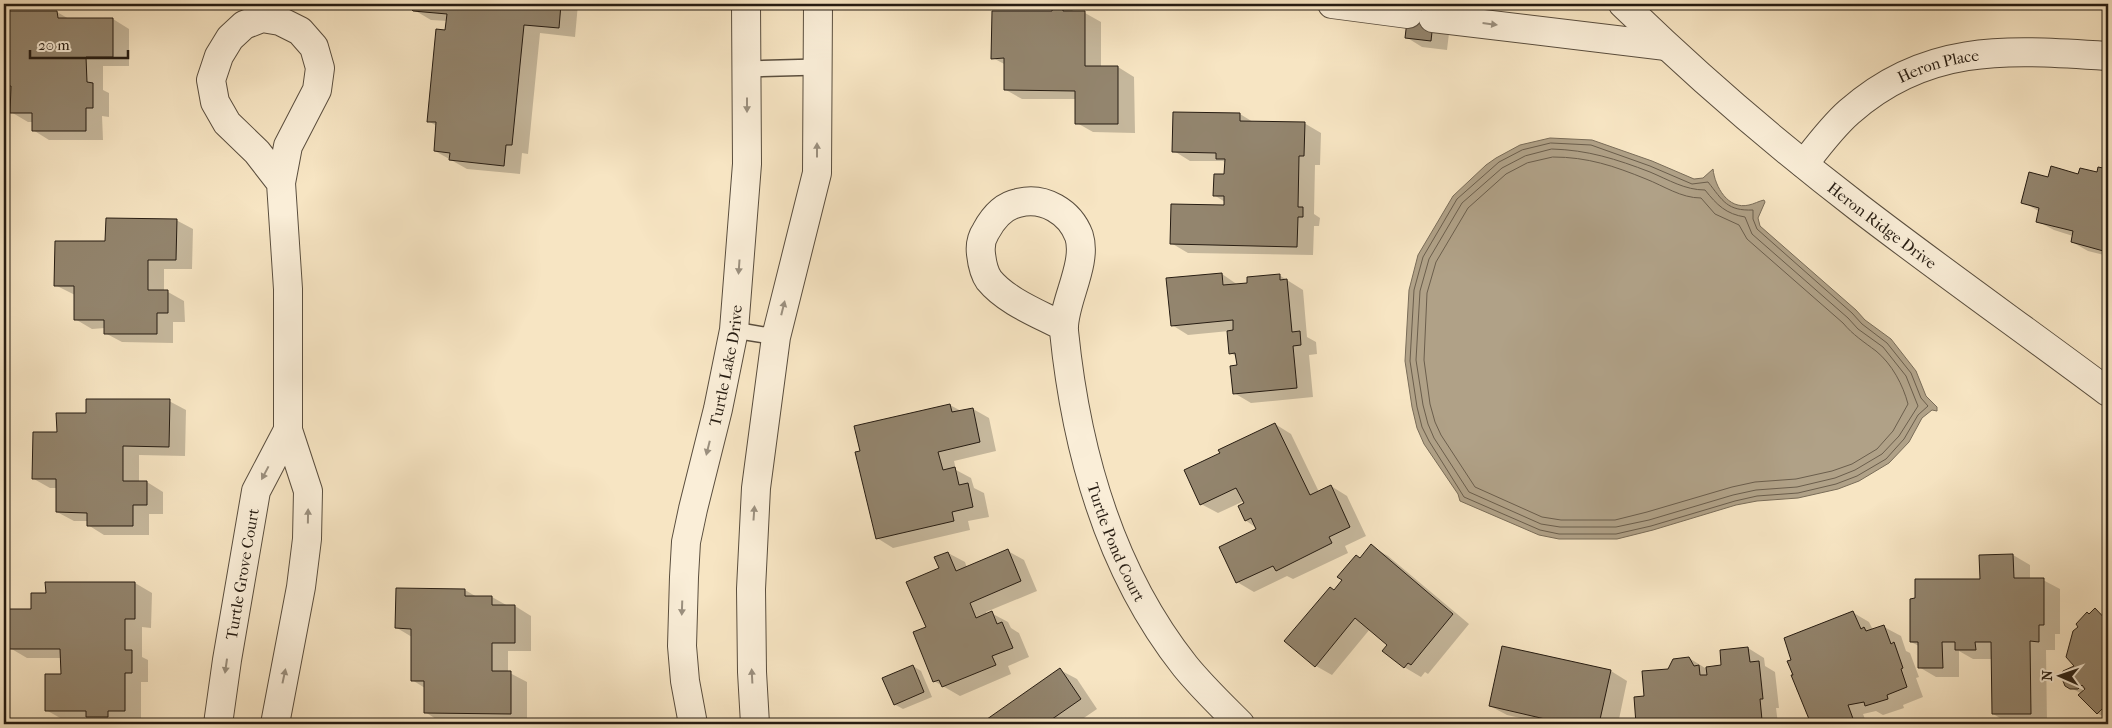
<svg xmlns="http://www.w3.org/2000/svg" width="2112" height="728" font-family="'IM FELL French Canon',serif">
<rect width="100%" height="100%" fill="#f7e5c3"/>
<filter id="stains"><feTurbulence type="fractalNoise" baseFrequency=".004" numOctaves="4"/><feColorMatrix values="0 0 0 0 .2 0 0 0 0 .09 0 0 0 0 .02 0 0 0 .5 -.17"/></filter>
<radialGradient id="worn" r=".72"><stop offset=".6" stop-color="#630" stop-opacity="0"/><stop offset="1" stop-color="#630" stop-opacity=".3"/></radialGradient>
<path fill="#b0a187" stroke="#796c58" d="M 1550,138 L 1592,140 L 1652,161 L 1694,179 L 1703,178 L 1713,169 C 1715,187 1728,210 1749,205 C 1754,204 1759,201 1764,200 L 1765,202 L 1758,218 L 1760,226 L 1856,310 L 1865,320 L 1891,339 L 1916,371 L 1926,396 L 1937,407 L 1937,411 L 1932,410 L 1922,418 L 1909,442 L 1889,463 L 1859,481 L 1838,489 L 1798,498 L 1757,501 L 1736,505 L 1653,530 L 1617,539 L 1559,539 L 1539,535 L 1460,501 L 1458,494 L 1424,444 L 1417,428 L 1412,407 L 1405,361 L 1409,290 L 1418,255 L 1453,196 L 1486,165 L 1496,158 L 1520,145 Z"/>
<g fill="#0003">
<polygon points="409,4 578,4 575,37 540,33 528,154 522,153 520,174 467,169 435,151 437,126 428,121 448,21 431,20 414,10"/>
<polygon points="1410,4 1456,4 1456,8 1452,8 1447,50 1422,47 1406,37"/>
<polygon points="1054,5 1063,5 1077,13 1085,13 1101,22 1101,67 1118,67 1134,77 1135,133 1093,132 1077,123 1077,99 1022,99 1006,90 1006,65 993,58 1054,13"/>
<polygon points="4,12 57,12 69,19 113,19 129,29 129,66 103,66 103,90 109,93 109,117 102,116 103,140 49,140 33,130 33,122 28,122 11,112 12,94 4,94"/>
<polygon points="1240,114 1253,122 1304,123 1321,133 1320,165 1315,165 1314,214 1320,218 1319,226 1314,226 1313,255 1188,253 1171,243 1225,206 1225,202 1214,195 1226,175 1226,163 1223,161 1190,161 1174,151"/>
<polygon points="2099,168 2108,171 2108,256 2088,251 2072,242 2073,236 2054,230 2037,221 2040,212 2023,202 2048,178 2098,174"/>
<polygon points="176,220 193,229 192,269 164,269 164,292 168,292 184,301 185,322 173,322 173,343 122,342 105,333 105,328 92,329 75,319 75,295 55,285 107,242"/>
<polygon points="1222,274 1238,285 1279,275 1303,290 1307,337 1316,342 1317,354 1309,355 1313,397 1251,403 1234,393 1238,367 1237,357 1231,353 1229,331 1188,335 1172,325"/>
<polygon points="169,401 186,410 185,456 139,455 139,482 147,482 163,492 163,514 149,514 149,535 104,535 88,525 88,521 74,521 57,512 57,488 50,488 34,479 58,433 88,414"/>
<polygon points="950,405 961,411 973,409 989,418 996,451 954,461 956,470 971,478 974,488 984,493 989,517 968,521 970,530 893,548 877,538"/>
<polygon points="1275,424 1291,434 1319,492 1331,486 1347,496 1366,536 1345,546 1348,553 1293,579 1287,576 1254,592 1237,582 1258,529 1245,520 1244,501 1218,513 1201,504 1222,453"/>
<polygon points="1371,546 1388,556 1469,624 1428,674 1425,672 1421,677 1404,667 1388,645 1370,629 1332,675 1316,666 1334,591"/>
<polygon points="1008,551 1024,560 1037,591 986,612 987,615 991,613 1008,622 1011,628 1019,633 1029,657 1008,666 1011,674 960,696 934,681 928,627 940,569 948,553 965,562 967,568"/>
<polygon points="2013,555 2030,565 2030,580 2043,580 2060,589 2060,634 2055,634 2055,650 2046,650 2047,723 2009,723 1993,714 1993,659 1973,659 1959,651 1959,677 1936,677 1919,667 1919,646 1911,642 1981,580"/>
<polygon points="47,583 135,583 152,593 151,628 142,627 142,657 148,660 148,682 141,682 141,720 124,720 124,724 101,724 93,720 62,719 46,710 62,676 62,658 27,658 10,648 32,610 47,594"/>
<polygon points="465,590 477,597 492,597 508,606 515,606 531,616 531,651 508,651 508,672 527,682 527,722 441,722 425,712 425,688 412,680 412,637 397,628"/>
<polygon points="2095,610 2108,617 2108,724 2099,724 2106,718 2097,713 2082,694 2066,685 2076,666 2090,615"/>
<polygon points="1852,612 1869,622 1873,630 1884,627 1901,636 1906,651 1910,653 1919,677 1916,678 1923,697 1903,705 1904,708 1883,715 1876,711 1863,714 1867,724 1812,724 1800,692 1797,691 1789,662"/>
<polygon points="1503,648 1611,671 1627,681 1618,724 1547,724 1507,715 1490,706"/>
<polygon points="1748,648 1764,658 1765,666 1775,672 1779,708 1776,708 1778,724 1638,724 1635,698 1645,697 1669,670 1689,658 1705,668 1723,666"/>
<polygon points="913,666 921,671 932,697 903,709 894,704"/>
<polygon points="1060,670 1077,679 1097,709 1075,724 982,724"/>
</g>
<g fill="none" stroke-linecap="round" stroke-linejoin="round">
<g stroke="#6b5e4c" stroke-width="1">
<path d="M 1551,143 L 1591,145 L 1650,166 L 1692,184 L 1708,182 C 1723,201 1727,211 1753,210 L 1753,219 L 1757,229 L 1852,313 L 1862,324 L 1887,343 L 1911,373 L 1921,398 L 1928,406 L 1918,415 L 1904,439 L 1886,459 L 1857,476 L 1836,484 L 1798,493 L 1757,496 L 1735,501 L 1651,526 L 1616,534 L 1559,534 L 1540,530 L 1464,497 L 1429,441 L 1422,427 L 1417,407 L 1410,361 L 1414,290 L 1423,257 L 1457,199 L 1499,162 L 1522,150 Z"/>
<path d="M 1552,149 C 1588,150 1616,159 1650,172 C 1669,180 1685,190 1705,190 C 1717,205 1726,214 1745,217 L 1752,234 L 1848,318 L 1858,329 L 1883,347 L 1906,376 L 1918,406 L 1899,436 L 1882,454 L 1855,470 L 1835,478 L 1797,487 L 1756,490 L 1733,495 L 1649,520 L 1616,527 L 1560,527 L 1541,524 L 1469,492 L 1434,438 L 1428,424 L 1423,405 L 1416,360 L 1420,291 L 1429,259 L 1462,203 L 1502,168 L 1525,156 Z"/>
<path d="M 1553,157 C 1588,157 1614,166 1646,179 C 1664,186 1681,198 1701,198 L 1715,214 L 1739,225 L 1747,239 L 1843,323 C 1853,335 1864,342 1876,351 C 1892,364 1903,385 1908,404 L 1893,431 L 1877,449 L 1852,464 L 1832,471 L 1796,479 L 1755,482 L 1732,487 L 1647,512 L 1615,520 L 1561,520 L 1542,517 L 1475,487 L 1441,435 L 1435,422 L 1430,404 L 1424,360 L 1427,293 L 1436,262 L 1468,208 L 1506,174 L 1527,163 Z"/>
</g>
</g>
<g fill="#93856e" stroke="#261c12">
<polygon points="407,4 561,4 559,28 524,25 512,145 506,145 504,166 449,160 450,153 434,151 436,122 427,122 436,29 445,30 447,14 413,11"/>
<polygon points="1053,4 1063,4 1063,11 1085,11 1085,66 1118,66 1118,124 1075,124 1075,91 1004,90 1004,58 991,59 992,11 1052,11"/>
<polygon points="1409,4 1435,4 1431,41 1405,38"/>
<polygon points="4,11 57,11 58,18 113,18 113,57 86,57 87,82 93,83 93,108 86,108 86,131 32,131 32,113 10,113 11,86 4,86"/>
<polygon points="1173,112 1240,113 1240,121 1305,122 1304,156 1299,156 1298,207 1303,207 1303,217 1298,217 1297,247 1170,244 1171,204 1224,205 1224,196 1213,196 1214,174 1224,174 1225,159 1216,159 1216,153 1172,152"/>
<polygon points="2051,166 2078,174 2080,168 2097,172 2098,167 2108,169 2107,252 2071,242 2073,231 2036,222 2039,208 2021,203 2029,172 2048,177"/>
<polygon points="106,218 177,219 176,260 148,260 148,290 168,290 168,313 157,313 157,334 104,334 104,320 74,320 74,286 54,286 55,241 105,241"/>
<polygon points="1222,273 1223,285 1247,283 1247,277 1280,274 1280,280 1287,279 1292,332 1300,331 1301,345 1293,346 1297,388 1233,394 1230,366 1237,365 1235,353 1229,354 1227,331 1233,330 1233,320 1171,326 1166,278"/>
<polygon points="86,399 170,399 169,447 123,446 123,481 147,481 147,505 133,505 133,526 87,526 87,513 56,512 56,479 32,479 33,432 57,432 56,413 86,413"/>
<polygon points="950,404 952,412 973,408 980,442 938,452 943,470 955,467 959,485 968,483 973,507 952,512 954,521 876,539 855,452 860,451 854,426"/>
<polygon points="1275,423 1310,495 1331,485 1350,527 1329,537 1332,543 1276,571 1273,566 1236,583 1219,547 1256,529 1251,518 1245,521 1238,506 1244,503 1236,488 1200,505 1184,470 1220,453 1218,450"/>
<polygon points="1371,544 1453,614 1411,665 1408,663 1404,668 1382,651 1387,645 1355,618 1315,667 1284,641 1330,587 1334,590 1342,580 1337,577 1356,555 1360,558"/>
<polygon points="1008,549 1021,581 970,603 976,618 992,611 997,624 1002,622 1013,648 992,656 996,665 942,687 939,680 933,682 913,632 926,627 906,582 939,568 934,557 948,552 956,571"/>
<polygon points="2013,554 2014,578 2044,578 2044,625 2039,625 2039,642 2030,641 2031,714 1992,714 1991,642 1975,642 1976,650 1955,650 1955,642 1942,642 1943,668 1918,668 1918,642 1910,642 1910,599 1915,598 1915,579 1980,579 1979,555"/>
<polygon points="45,582 135,582 135,619 125,619 125,650 132,650 132,673 125,673 125,711 108,711 108,717 86,717 86,711 45,711 45,674 61,674 60,649 9,649 9,609 31,609 31,593 46,593"/>
<polygon points="396,588 465,589 465,596 492,596 492,605 515,605 515,643 492,643 492,671 511,671 511,714 424,713 424,681 411,681 411,629 395,628"/>
<polygon points="2095,608 2108,622 2108,724 2098,724 2107,715 2102,709 2097,714 2078,695 2085,689 2082,685 2078,689 2070,689 2065,686 2061,676 2063,671 2074,666 2066,657 2073,631 2078,627 2076,624 2087,612 2089,614"/>
<polygon points="1853,611 1861,629 1864,627 1866,631 1884,625 1891,644 1894,642 1903,668 1901,669 1907,687 1887,695 1888,699 1865,706 1864,702 1848,705 1855,724 1811,724 1791,675 1793,675 1787,661 1791,660 1784,638"/>
<polygon points="1502,646 1611,670 1599,724 1558,724 1558,722 1489,706"/>
<polygon points="1748,647 1750,662 1759,661 1763,699 1760,699 1762,720 1766,719 1766,724 1729,724 1728,719 1700,722 1700,724 1636,724 1634,697 1644,696 1642,671 1668,669 1673,659 1689,657 1694,666 1699,665 1700,675 1707,675 1706,667 1721,665 1720,650"/>
<polygon points="913,665 924,692 894,705 882,678"/>
<polygon points="1060,668 1081,699 1045,724 980,724"/>
</g>
<g fill="none" stroke-linecap="round" stroke-linejoin="round">
<g stroke="#5a4e3e" stroke-width="18">
<g id="service">
<polyline points="747,69 817,67"/>
<polyline points="734,330 776,337"/>
</g>
</g>
<g stroke="#5a4e3e" stroke-width="30">
<g id="minor">
<polyline points="1332,4 1408,14"/>
<path id="s1" d="M 1623,4 C 1697,76 1776,144 1858,207 C 1940,270 2025,330 2108,392"/>
<polyline points="1433,18 1666,46"/>
<path id="s2" d="M 1804,164 C 1818,146 1832,127 1849,112 C 1928,42 2010,50 2108,56"/>
<path id="s3" d="M 1064,327 C 1040,314 1007,302 989,280 C 984,273 982,263 981,254 C 980,246 982,237 986,231 C 993,218 1003,206 1018,203 C 1044,196 1070,212 1079,236 C 1088,264 1062,304 1064,331 C 1076,450 1109,570 1185,666 C 1202,687 1221,705 1240,724"/>
<path id="s4" d="M 218,724 L 227,660 L 256,491 L 288,430"/>
<polyline points="275,724 301,587 307,539 308,491 288,430 288,289 281,183 288,146 317,90 320,68 314,47 300,31 280,21 262,18 244,25 230,38 219,56 211,80 215,102 227,123 257,152 281,183"/>
<path id="s5" d="M 693,724 L 685,681 L 682,646 L 684,577 L 686,542 L 693,509 L 718,409 L 734,330 L 747,164 L 746,4"/>
<polyline points="755,724 752,672 751,589 756,488 776,337 817,173 818,4"/>
</g>
</g>
<use href="#service" stroke="#faeed8" stroke-width="15"/>
<use href="#minor" stroke="#faeed8" stroke-width="28"/>
</g>
<defs><path id="oneway-solid" d="M-6-.8H1V-3.2L6.5 0L1 3.2V.8H-6Z" transform="scale(1.25)"/></defs>
<g fill="#9b907f">
<use href="#oneway-solid" transform="translate(1490 24) rotate(7)"/>
<use href="#oneway-solid" transform="translate(747 105) rotate(90)"/>
<use href="#oneway-solid" transform="translate(817 150) rotate(-90)"/>
<use href="#oneway-solid" transform="translate(739 267) rotate(94)"/>
<use href="#oneway-solid" transform="translate(783 308) rotate(-76)"/>
<use href="#oneway-solid" transform="translate(708 448) rotate(104)"/>
<use href="#oneway-solid" transform="translate(265 473) rotate(118)"/>
<use href="#oneway-solid" transform="translate(754 513) rotate(-86)"/>
<use href="#oneway-solid" transform="translate(308 516) rotate(-89)"/>
<use href="#oneway-solid" transform="translate(682 608) rotate(92)"/>
<use href="#oneway-solid" transform="translate(226 666) rotate(98)"/>
<use href="#oneway-solid" transform="translate(284 676) rotate(-78)"/>
<use href="#oneway-solid" transform="translate(752 676) rotate(-93)"/>
</g>
<g text-anchor="middle" dominant-baseline="central" stroke-width="4" stroke-linejoin="round" paint-order="stroke">
<g font-size="16" fill="#261c12" stroke="#faeed8">
<text stroke="none"><textPath href="#s2" startOffset="171">Heron Place</textPath></text>
<text stroke="none"><textPath href="#s1" startOffset="341">Heron Ridge Drive</textPath></text>
<text stroke="none"><textPath href="#s5" startOffset="364">Turtle Lake Drive</textPath></text>
<text stroke="none"><textPath href="#s3" startOffset="576">Turtle Pond Court</textPath></text>
<text stroke="none"><textPath href="#s4" startOffset="152">Turtle Grove Court</textPath></text>
</g>
</g>
<rect width="2112" height="728" fill="none" stroke="#f7e5c3" stroke-width="20"/>
<rect x="5" y="5" width="2102" height="718" fill="none" stroke="#261c12" stroke-width="2.5"/>
<rect x="10" y="10" width="2092" height="708" fill="none" stroke="#261c12"/>
<g transform="translate(2060 676) rotate(272)" stroke="#faeed8" stroke-width="4" paint-order="stroke">
<path d="M0-4L9 19L0 12L-9 19Z" fill="#261c12"/>
<text y="-8" font-size="14" font-weight="bold" text-anchor="middle" fill="#261c12">N</text>
</g>
<path d="M30 50v8h98v-8" fill="none" stroke="#261c12" stroke-width="2.5"/>
<text x="38" y="50" font-size="15" fill="#261c12" stroke="#faeed8" stroke-width="4" paint-order="stroke">20 m</text>
<rect width="100%" height="100%" filter="url(#stains)"/>
<rect width="100%" height="100%" fill="url(#worn)"/>
</svg>
